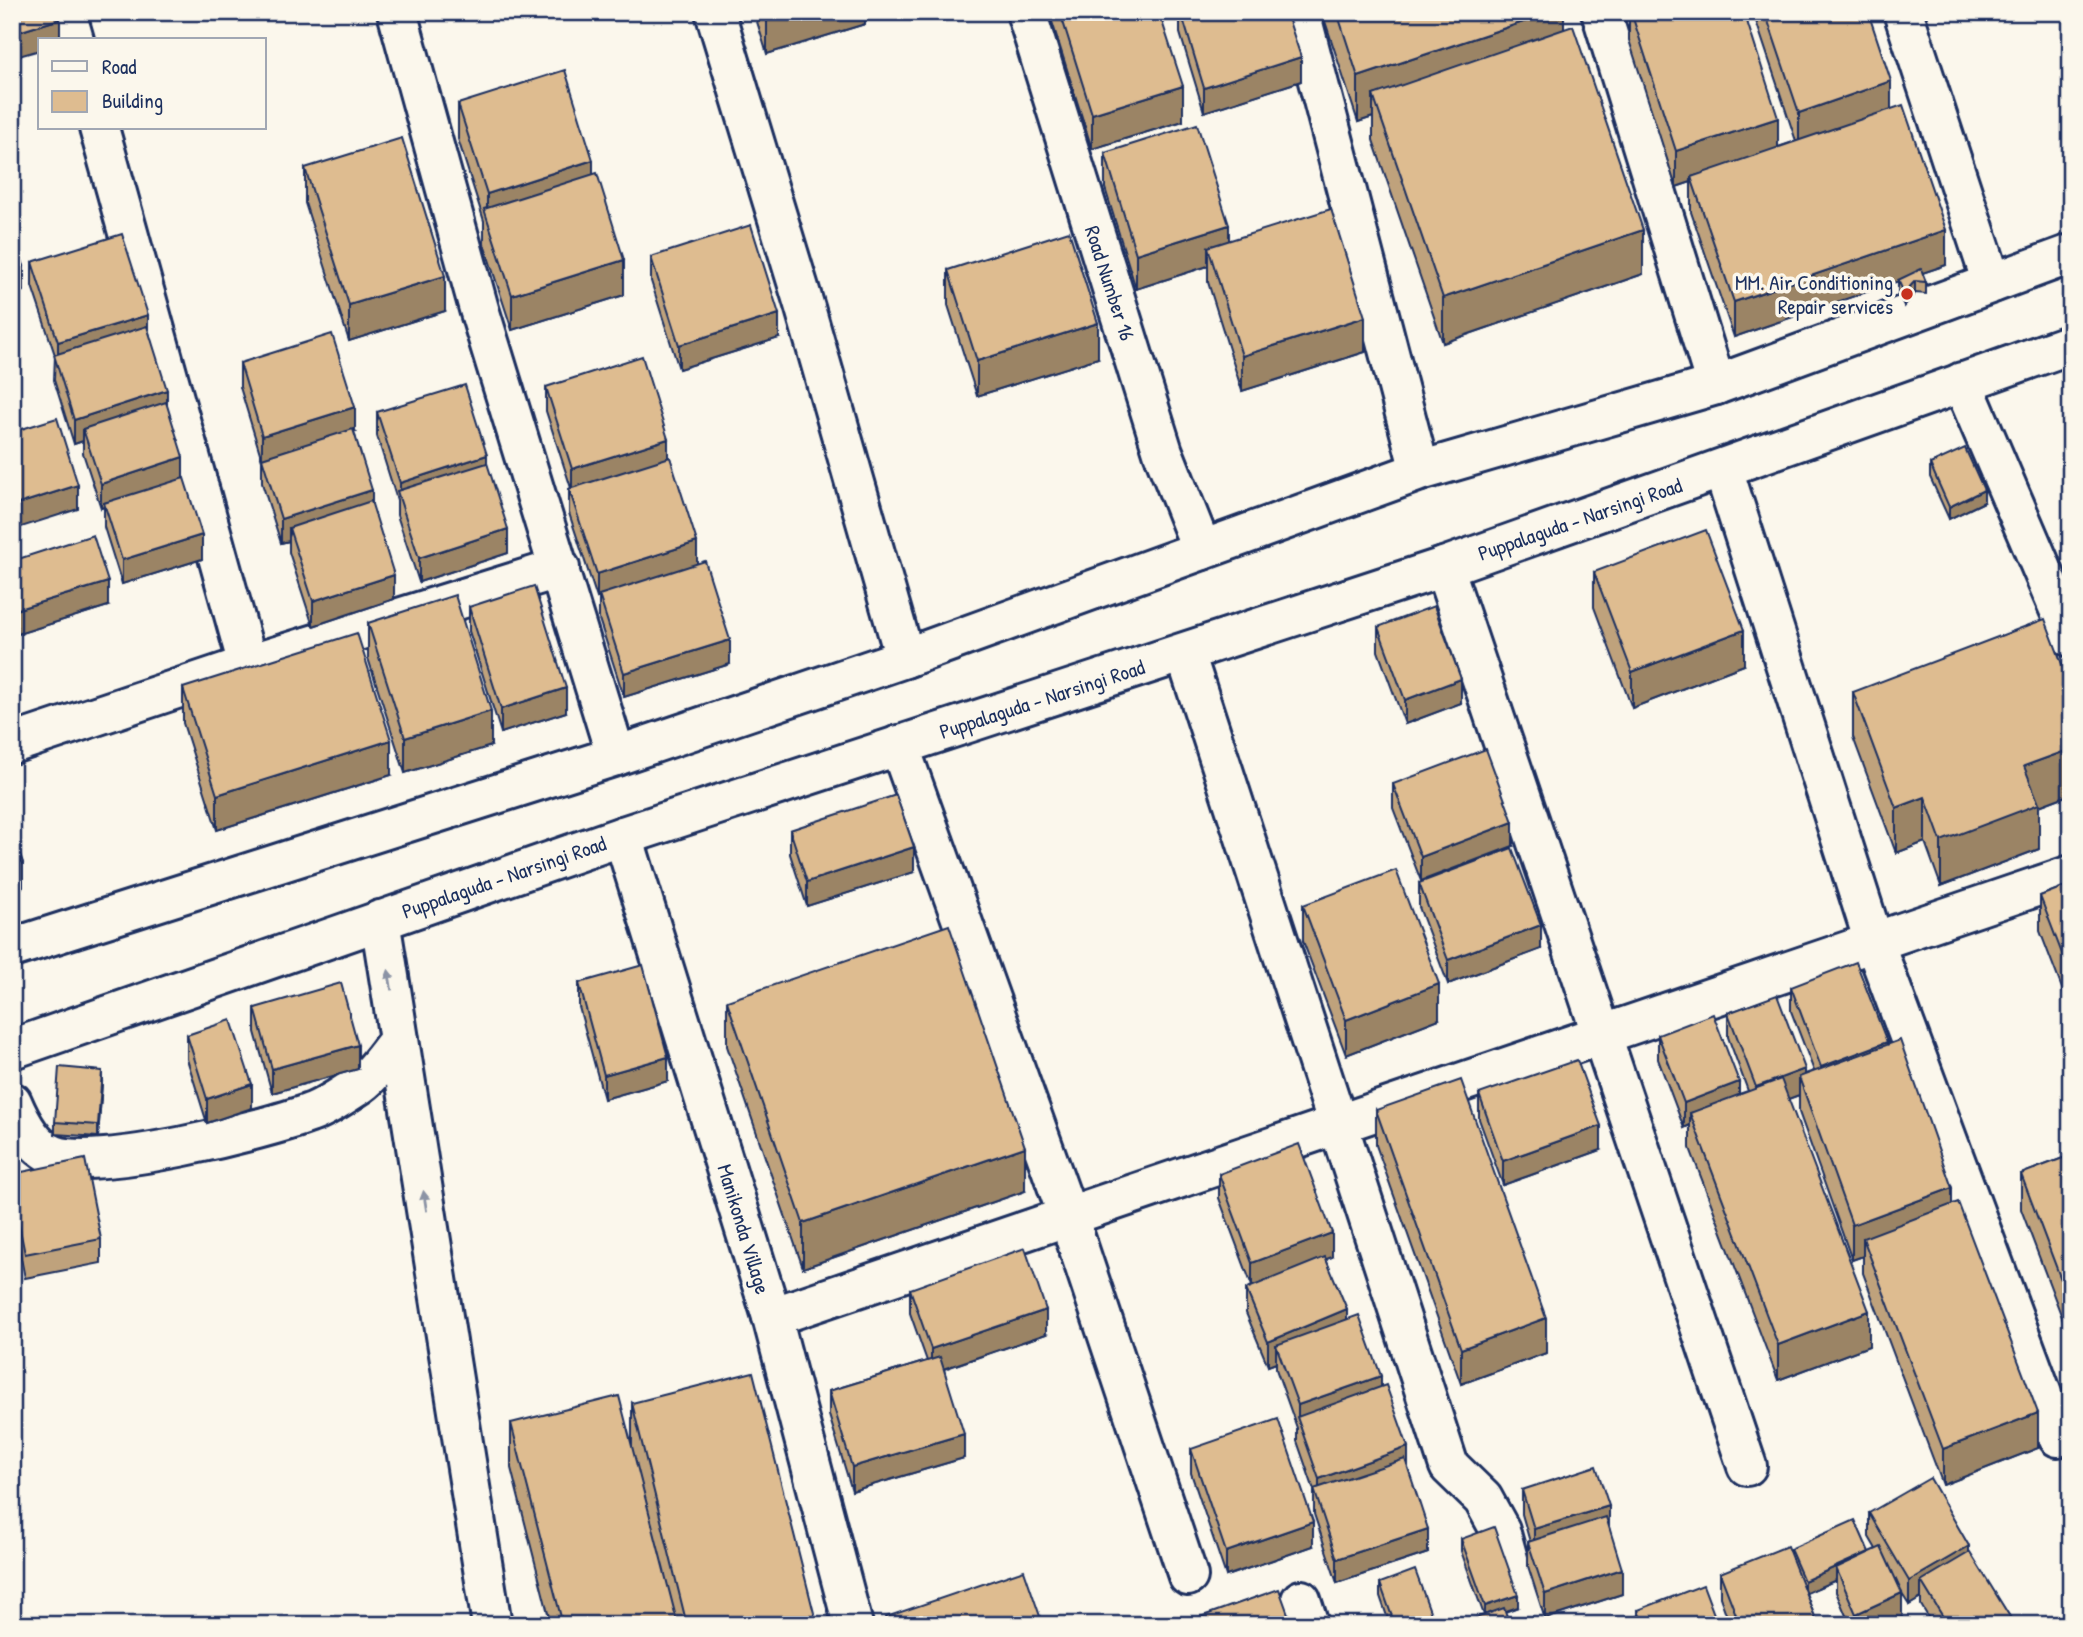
<svg xmlns="http://www.w3.org/2000/svg" width="2083" height="1637" font-family="'Patrick Hand',sans-serif">
<rect width="100%" height="100%" fill="#fbf7ec"/>
<filter id="ink" filterUnits="userSpaceOnUse"><feTurbulence type="fractalNoise" baseFrequency=".0143" numOctaves="2"/><feDisplacementMap in="SourceGraphic" scale="14" xChannelSelector="R" yChannelSelector="G"/><feConvolveMatrix kernelMatrix="1 2 1 2 8 2 1 2 1" color-interpolation-filters="sRGB"/></filter>
<g filter="url(#ink)">
<g fill="none" stroke-linecap="round" stroke-linejoin="round">
<g stroke="#1b2f5e" stroke-width="44">
<g id="street">
<polyline points="66,12 74,40"/>
<polyline points="397,12 479,309 616,756"/>
<polyline points="1026,12 1163,452 1202,550"/>
<polyline points="1300,12 1420,471"/>
<polyline points="1601,12 1716,385"/>
<polyline points="1903,12 1992,283"/>
<polyline points="99,128 248,665"/>
<polyline points="1962,382 2071,637"/>
<polyline points="1723,469 1874,942 2058,1437"/>
<polyline points="1444,567 1747,1466"/>
<polyline points="1185,653 1449,1466 1483,1499 1500,1530 1526,1625"/>
<polyline points="905,658 1420,471 1716,385 2071,254"/>
<polyline points="12,744 248,665 560,568"/>
<polyline points="899,745 1068,1216 1188,1576"/>
<polyline points="623,836 772,1317 853,1625"/>
<polyline points="380,920 492,1625"/>
<polyline points="12,948 616,756 905,658 805,308 715,12"/>
<path d="M 12,1102 C 20,1121 33,1147 54,1155 C 96,1172 264,1130 310,1113 C 325,1108 342,1096 356,1087 C 373,1077 386,1055 399,1040"/>
<polyline points="772,1317 2071,875"/>
<polyline points="1301,1600 1309,1625"/>
</g>
</g>
<g stroke="#1b2f5e" stroke-width="44">
<polyline id="secondary" points="12,1049 623,836 1444,567 2071,344"/>
</g>
<use href="#street" stroke="#fbf7ec" stroke-width="38"/>
<use href="#secondary" stroke="#fbf7ec" stroke-width="38"/>
</g>
<g fill="#bfa27c" stroke="#1b2f5e" stroke-width="2">
<polygon points="754,12 865,12 865,24 767,54"/>
<polygon points="1049,12 1159,12 1183,121 1092,149"/>
<polygon points="1180,12 1286,12 1301,81 1204,112 1180,33"/>
<polygon points="1322,12 1564,12 1564,28 1643,274 1443,343 1373,140 1373,117 1358,122"/>
<polygon points="1629,12 1744,12 1778,147 1796,141 1753,12 1868,12 1891,109 1946,265 1922,273 1926,282 1926,294 1915,293 1904,306 1898,293 1898,281 1734,337 1691,212 1691,182 1676,187 1629,40"/>
<polygon points="458,104 593,175 624,295 512,330 484,244 484,221 458,139"/>
<polygon points="1105,153 1229,240 1365,352 1242,391 1208,282 1208,266 1136,289 1105,188"/>
<polygon points="305,168 445,311 349,341 305,203"/>
<polygon points="651,257 779,338 679,369 651,281"/>
<polygon points="32,262 148,328 167,407 202,559 122,584 104,527 104,507 101,508 83,453 83,441 74,444 54,380 55,355 32,286"/>
<polygon points="948,270 1098,358 977,396 948,305"/>
<polygon points="240,363 355,431 354,431 394,599 313,626 289,552 289,541 281,543 262,483 262,460 240,387"/>
<polygon points="546,387 668,458 697,564 730,664 624,697 599,619 599,597 597,598 569,513 569,489 571,488 546,411"/>
<polygon points="377,412 487,465 508,553 419,582 397,515 397,500 377,436"/>
<polygon points="1930,464 1984,502 1949,519 1930,477"/>
<polygon points="12,561 108,606 15,635 12,625"/>
<polygon points="1594,572 1744,665 1632,708 1594,607"/>
<polygon points="469,607 566,712 501,733 469,631"/>
<polygon points="368,623 491,746 405,773 368,658"/>
<polygon points="1378,627 1461,703 1405,724 1378,651"/>
<polygon points="183,688 391,775 217,830 183,723"/>
<polygon points="2071,688 2071,794 2039,806 2039,849 1941,886 1925,842 1896,853 1853,737 1853,692"/>
<polygon points="1393,784 1513,846 1421,881 1393,808"/>
<polygon points="790,830 914,872 807,906 790,854"/>
<polygon points="1419,883 1541,949 1448,984 1419,907"/>
<polygon points="2071,884 2071,1012 2040,931 2040,896"/>
<polygon points="1303,905 1439,1019 1346,1055 1303,941"/>
<polygon points="579,983 668,1081 604,1099 579,1007"/>
<polygon points="1791,987 1887,1045 1952,1204 2038,1448 1943,1485 1863,1273 1863,1256 1852,1260 1799,1112 1799,1095 1788,1099 1869,1346 1778,1380 1690,1148 1690,1125 1684,1128 1658,1059 1658,1035 1739,1094 1748,1091 1728,1037 1728,1013 1805,1074 1814,1071 1791,1011"/>
<polygon points="727,1001 1025,1191 803,1268 727,1046"/>
<polygon points="255,1008 358,1069 272,1093 255,1032"/>
<polygon points="187,1035 252,1108 207,1123 187,1059"/>
<polygon points="102,1083 98,1137 55,1134 55,1122"/>
<polygon points="1479,1094 1601,1150 1503,1185 1479,1119"/>
<polygon points="1376,1110 1546,1353 1461,1384 1376,1145"/>
<polygon points="2071,1155 2071,1341 2021,1209 2021,1174"/>
<polygon points="12,1174 101,1239 101,1263 25,1278 12,1214"/>
<polygon points="1219,1174 1332,1257 1326,1259 1347,1320 1381,1387 1408,1468 1428,1553 1337,1583 1314,1514 1314,1490 1297,1441 1297,1428 1276,1369 1276,1363 1268,1366 1246,1313 1246,1289 1252,1286 1219,1198"/>
<polygon points="910,1289 1046,1334 944,1369 964,1458 852,1491 829,1415 829,1391 927,1361 910,1313"/>
<polygon points="632,1403 817,1625 551,1625 511,1468 511,1423 632,1446"/>
<polygon points="1191,1449 1313,1546 1226,1576 1191,1473"/>
<polygon points="1522,1490 1609,1527 1622,1594 1545,1619 1528,1566 1528,1542 1530,1542 1522,1514"/>
<polygon points="1869,1513 1969,1553 2015,1625 1933,1625 1921,1605 1921,1598 1909,1605 1902,1594 1902,1617 1886,1625 1850,1625 1836,1592 1836,1580 1806,1593 1818,1625 1730,1625 1720,1597 1720,1573 1790,1553 1790,1549 1869,1552 1876,1549 1869,1537"/>
<polygon points="1461,1539 1518,1607 1505,1612 1484,1615 1461,1551"/>
<polygon points="1380,1583 1435,1625 1390,1625 1380,1596"/>
<polygon points="1638,1610 1718,1625 1638,1625"/>
</g>
<g fill="#9b8465" stroke="#1b2f5e" stroke-width="2">
<polygon points="450,12 463,12 450,16"/>
<polygon points="789,12 865,12 865,24 767,54 767,19"/>
<polygon points="1553,12 1564,12 1564,53 1373,95 1373,117 1358,122 1358,77"/>
<polygon points="60,19 60,40 40,40 40,50 12,58 12,34"/>
<polygon points="1301,57 1301,81 1204,112 1204,88"/>
<polygon points="1891,81 1891,117 1799,148 1799,113"/>
<polygon points="1183,86 1183,121 1092,149 1092,114"/>
<polygon points="1778,118 1778,153 1691,177 1691,182 1676,187 1676,151"/>
<polygon points="593,160 593,195 487,217 487,194"/>
<polygon points="1229,225 1229,260 1208,247 1208,266 1136,289 1136,254"/>
<polygon points="1643,230 1643,274 1443,343 1443,298"/>
<polygon points="1946,230 1946,265 1734,337 1734,302"/>
<polygon points="624,260 624,295 512,330 512,295"/>
<polygon points="24,266 24,291 12,294 12,270"/>
<polygon points="445,276 445,311 349,341 349,305"/>
<polygon points="1915,281 1915,293 1904,306 1904,293"/>
<polygon points="779,314 779,338 679,369 679,345"/>
<polygon points="148,315 148,339 58,366 58,342"/>
<polygon points="1365,317 1365,352 1242,391 1242,356"/>
<polygon points="1098,323 1098,358 977,396 977,361"/>
<polygon points="167,390 167,414 83,429 83,441 74,444 74,420"/>
<polygon points="355,407 355,431 262,460 262,436"/>
<polygon points="668,439 668,463 572,493 572,469"/>
<polygon points="487,455 487,480 400,498 400,483"/>
<polygon points="183,457 183,482 104,503 104,507 101,508 101,484"/>
<polygon points="78,485 78,509 12,530 12,506"/>
<polygon points="372,490 372,514 289,528 289,541 281,543 281,519"/>
<polygon points="1984,490 1984,502 1949,519 1949,507"/>
<polygon points="508,529 508,553 419,582 419,558"/>
<polygon points="202,535 202,559 122,584 122,560"/>
<polygon points="697,542 697,566 597,598 597,574"/>
<polygon points="394,575 394,599 313,626 313,601"/>
<polygon points="108,582 108,606 15,635 15,610"/>
<polygon points="1744,630 1744,665 1632,708 1632,672"/>
<polygon points="730,640 730,664 624,697 624,673"/>
<polygon points="1461,679 1461,703 1405,724 1405,700"/>
<polygon points="566,688 566,712 501,733 501,709"/>
<polygon points="491,711 491,746 405,773 405,738"/>
<polygon points="391,740 391,775 217,830 217,795"/>
<polygon points="2071,749 2071,794 2039,806 2039,849 1941,886 1941,841 2024,766"/>
<polygon points="1925,797 1925,842 1896,853 1896,808"/>
<polygon points="1513,822 1513,846 1421,881 1421,857"/>
<polygon points="914,847 914,872 807,906 807,882"/>
<polygon points="23,863 23,887 12,891 12,867"/>
<polygon points="1541,925 1541,949 1448,984 1448,960"/>
<polygon points="1439,984 1439,1019 1346,1055 1346,1020"/>
<polygon points="1887,1042 1887,1066 1821,1091 1821,1067"/>
<polygon points="358,1045 358,1069 272,1093 272,1069"/>
<polygon points="668,1057 668,1081 604,1099 604,1075"/>
<polygon points="1805,1069 1805,1092 1799,1077 1799,1095 1756,1111 1756,1087"/>
<polygon points="102,1071 102,1083 98,1137 98,1125"/>
<polygon points="1739,1082 1739,1107 1690,1113 1690,1125 1684,1128 1684,1103"/>
<polygon points="252,1084 252,1108 207,1123 207,1099"/>
<polygon points="1601,1126 1601,1150 1503,1185 1503,1161"/>
<polygon points="1025,1147 1025,1191 803,1268 803,1223"/>
<polygon points="1952,1188 1952,1223 1863,1238 1863,1256 1852,1260 1852,1225"/>
<polygon points="1332,1233 1332,1257 1252,1287 1252,1263"/>
<polygon points="1347,1309 1347,1334 1276,1345 1276,1363 1268,1366 1268,1342"/>
<polygon points="1046,1310 1046,1334 931,1373 931,1349"/>
<polygon points="1869,1311 1869,1346 1778,1380 1778,1345"/>
<polygon points="1546,1318 1546,1353 1461,1384 1461,1349"/>
<polygon points="1381,1376 1381,1400 1298,1419 1298,1405"/>
<polygon points="2038,1413 2038,1448 1943,1485 1943,1449"/>
<polygon points="964,1434 964,1458 852,1491 852,1467"/>
<polygon points="1408,1447 1408,1471 1319,1503 1319,1479"/>
<polygon points="1609,1506 1609,1530 1534,1554 1534,1529"/>
<polygon points="1313,1522 1313,1546 1226,1576 1226,1552"/>
<polygon points="1428,1529 1428,1553 1337,1583 1337,1559"/>
<polygon points="1969,1546 1969,1570 1921,1581 1921,1598 1909,1605 1909,1581"/>
<polygon points="1869,1552 1836,1568 1836,1580 1804,1594 1804,1581"/>
<polygon points="1622,1569 1622,1594 1545,1619 1545,1594"/>
<polygon points="1902,1593 1902,1617 1886,1625 1856,1625 1856,1614"/>
<polygon points="1518,1595 1518,1607 1485,1618 1485,1606"/>
</g>
<g fill="#debc90" stroke="#1b2f5e" stroke-width="2">
<polygon points="12,12 58,12 60,19 12,34"/>
<polygon points="765,12 789,12 767,19"/>
<polygon points="1060,12 1159,12 1183,86 1092,114"/>
<polygon points="1181,12 1286,12 1301,57 1204,88"/>
<polygon points="1337,12 1553,12 1358,77"/>
<polygon points="1631,12 1744,12 1778,118 1676,151"/>
<polygon points="1765,12 1868,12 1891,81 1799,113"/>
<polygon points="1573,26 1643,230 1443,298 1373,95"/>
<polygon points="565,70 593,160 487,194 458,104"/>
<polygon points="1903,105 1946,230 1734,302 1691,177"/>
<polygon points="1197,124 1229,225 1136,254 1105,153"/>
<polygon points="402,138 445,276 349,305 305,168"/>
<polygon points="597,173 624,260 512,295 484,209"/>
<polygon points="1331,209 1365,317 1242,356 1208,247"/>
<polygon points="751,225 779,314 679,345 651,257"/>
<polygon points="12,230 24,266 12,270"/>
<polygon points="1069,231 1098,323 977,361 948,270"/>
<polygon points="122,234 148,315 58,342 32,262"/>
<polygon points="1921,269 1926,282 1915,281 1904,293 1898,280"/>
<polygon points="147,326 167,390 74,420 54,355"/>
<polygon points="332,334 355,407 262,436 240,363"/>
<polygon points="642,356 668,439 572,469 546,387"/>
<polygon points="465,385 487,455 400,483 377,412"/>
<polygon points="166,402 183,457 101,484 83,429"/>
<polygon points="57,418 78,485 12,506 12,432"/>
<polygon points="353,429 372,490 281,519 262,458"/>
<polygon points="1965,448 1984,490 1949,507 1930,464"/>
<polygon points="670,457 697,542 597,574 569,489"/>
<polygon points="487,463 508,529 419,558 397,491"/>
<polygon points="184,478 202,535 122,560 104,503"/>
<polygon points="371,501 394,575 313,601 289,528"/>
<polygon points="1706,530 1744,630 1632,672 1594,572"/>
<polygon points="93,535 108,582 15,610 12,601 12,561"/>
<polygon points="705,561 730,640 624,673 599,595"/>
<polygon points="534,586 566,688 501,709 469,607"/>
<polygon points="455,595 491,711 405,738 368,623"/>
<polygon points="1434,606 1461,679 1405,700 1378,627"/>
<polygon points="2045,619 2071,688 2071,749 2024,766 2039,804 1941,841 1925,797 1896,808 1853,692"/>
<polygon points="357,633 391,740 217,795 183,688"/>
<polygon points="1486,749 1513,822 1421,857 1393,784"/>
<polygon points="896,795 914,847 807,882 790,830"/>
<polygon points="12,830 23,863 12,867"/>
<polygon points="1512,848 1541,925 1448,960 1419,883"/>
<polygon points="1396,870 1439,984 1346,1020 1303,905"/>
<polygon points="2071,884 2071,977 2040,896"/>
<polygon points="949,925 1025,1147 803,1223 727,1001"/>
<polygon points="1856,962 1887,1042 1821,1067 1791,987"/>
<polygon points="643,965 668,1057 604,1075 579,983"/>
<polygon points="341,983 358,1045 272,1069 255,1008"/>
<polygon points="1777,995 1805,1069 1756,1087 1728,1013"/>
<polygon points="1713,1014 1739,1082 1684,1103 1658,1035"/>
<polygon points="231,1020 252,1084 207,1099 187,1035"/>
<polygon points="1900,1040 1952,1188 1852,1225 1799,1077"/>
<polygon points="1577,1060 1601,1126 1503,1161 1479,1094"/>
<polygon points="59,1067 102,1071 98,1125 55,1122"/>
<polygon points="1781,1079 1869,1311 1778,1345 1690,1113"/>
<polygon points="1461,1080 1546,1318 1461,1349 1376,1110"/>
<polygon points="1299,1144 1332,1233 1252,1263 1219,1174"/>
<polygon points="2071,1155 2071,1306 2021,1174"/>
<polygon points="85,1159 101,1239 25,1254 12,1190 12,1174"/>
<polygon points="1958,1202 2038,1413 1943,1449 1863,1238"/>
<polygon points="1025,1248 1046,1310 931,1349 910,1289"/>
<polygon points="1325,1257 1347,1309 1268,1342 1246,1289"/>
<polygon points="1359,1315 1381,1376 1298,1405 1276,1345"/>
<polygon points="940,1357 964,1434 852,1467 829,1391"/>
<polygon points="753,1372 817,1625 687,1625 632,1403"/>
<polygon points="1386,1385 1408,1447 1319,1479 1297,1417"/>
<polygon points="619,1396 678,1625 563,1625 511,1423"/>
<polygon points="1278,1419 1313,1522 1226,1552 1191,1449"/>
<polygon points="1405,1459 1428,1529 1337,1559 1314,1489"/>
<polygon points="1596,1466 1609,1506 1534,1529 1522,1490"/>
<polygon points="1930,1478 1969,1546 1909,1581 1869,1513"/>
<polygon points="1606,1517 1622,1569 1545,1594 1528,1542"/>
<polygon points="1855,1520 1869,1552 1804,1581 1790,1549"/>
<polygon points="1494,1527 1518,1595 1485,1606 1461,1539"/>
<polygon points="1787,1546 1818,1625 1740,1625 1720,1573"/>
<polygon points="1881,1547 1902,1593 1856,1614 1836,1568"/>
<polygon points="1970,1552 2015,1625 1948,1625 1921,1581"/>
<polygon points="1024,1570 1043,1625 889,1625 886,1617"/>
<polygon points="1415,1570 1435,1625 1395,1625 1380,1583"/>
<polygon points="1703,1585 1718,1625 1643,1625 1638,1610"/>
<polygon points="1279,1589 1292,1625 1190,1625 1189,1621"/>
<polygon points="1504,1608 1510,1625 1456,1625"/>
</g>
<defs><path id="oneway-solid" d="M-6-.8H1V-3.2L6.5 0L1 3.2V.8H-6Z" transform="scale(1.75)"/></defs>
<g fill="#8b93a5">
<use href="#oneway-solid" transform="translate(390 980) rotate(-99)"/>
<use href="#oneway-solid" transform="translate(425 1201) rotate(-99)"/>
</g>
</g>
<circle fill="#c8321e" stroke="#fbf7ec" stroke-width="2.5" cx="1907" cy="294" r="7"/>
<g text-anchor="middle" dominant-baseline="central" stroke-width="7" stroke-linejoin="round" paint-order="stroke">
<g font-size="21" fill="#1b2f5e" stroke="#fbf7ec" text-anchor="end">
<text x="1893" y="282">MM. Air Conditioning<tspan x="1893" dy="24">Repair services</tspan></text>
</g>
<g font-size="21" fill="#1b2f5e" stroke="#fbf7ec">
<text transform="translate(1110 283) rotate(72)">Road Number 16</text>
<text transform="translate(1580 519) rotate(-19)">Puppalaguda - Narsingi Road</text>
<text transform="translate(1042 699) rotate(-18)">Puppalaguda - Narsingi Road</text>
<text transform="translate(504 877) rotate(-19)">Puppalaguda - Narsingi Road</text>
<text transform="translate(744 1229) rotate(73)">Manikonda Village</text>
</g>
</g>
<rect width="2083" height="1637" fill="none" stroke="#fbf7ec" stroke-width="42"/>
<rect x="21" y="21" width="2041" height="1595" fill="none" stroke="#1b2f5e" stroke-width="2.5" filter="url(#ink)"/>
<rect x="38" y="38" width="228" height="91" fill="#fbf7ec" stroke="#a1a7b3" stroke-width="2"/>
<rect x="52" y="61" width="35" height="10" fill="#fbf7ec" stroke="#a1a7b3" stroke-width="2"/>
<text x="102" y="74" font-size="21" fill="#1b2f5e">Road</text>
<rect x="52" y="91" width="35" height="21" fill="#debc90" stroke="#a1a7b3" stroke-width="2"/>
<text x="102" y="108" font-size="21" fill="#1b2f5e">Building</text>
</svg>
